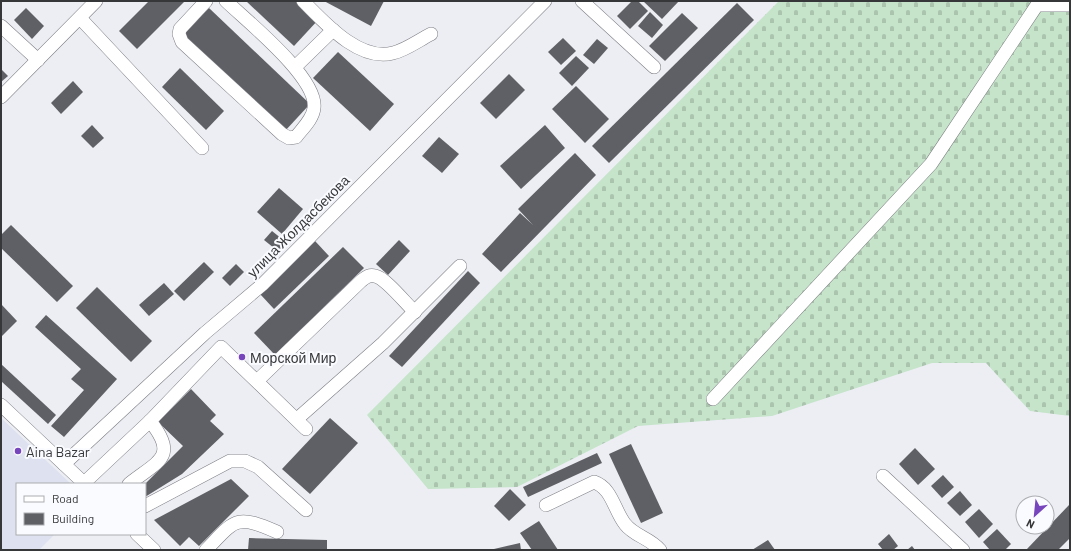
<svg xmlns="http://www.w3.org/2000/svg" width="1071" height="551" font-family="Barlow,sans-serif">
<defs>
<pattern id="cemetery-stones" width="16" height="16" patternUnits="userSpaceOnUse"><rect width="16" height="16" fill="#c5e4c9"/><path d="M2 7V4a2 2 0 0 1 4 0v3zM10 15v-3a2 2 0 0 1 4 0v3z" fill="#aac4ad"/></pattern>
</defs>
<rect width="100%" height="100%" fill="#eceef4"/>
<polygon fill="#dee1ef" points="1,418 71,484 17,484 17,534 55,534 39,550 1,550"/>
<polygon fill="url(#cemetery-stones)" points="779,1 1070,1 1070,416 1030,411 986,363 932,363 772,416 638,426 517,487 428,489 367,415"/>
<g fill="#5f6066">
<polygon points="149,1 185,1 137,49 119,31"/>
<polygon points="246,1 299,1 319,19 294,46"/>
<polygon points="324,1 384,1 371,26"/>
<polygon points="632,1 638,1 648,11 630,29 617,16"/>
<polygon points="643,1 679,1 662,19"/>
<polygon points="737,3 754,20 609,163 592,146"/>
<polygon points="26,8 44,26 32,39 14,20"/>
<polygon points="209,8 310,104 285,131 183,35"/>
<polygon points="650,12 663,25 652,38 638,26"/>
<polygon points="682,13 698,28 665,61 649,46"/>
<polygon points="563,38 576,51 561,65 548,52"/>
<polygon points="597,39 608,48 594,64 583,55"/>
<polygon points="338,52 394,104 370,131 313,78"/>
<polygon points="576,56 589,68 572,86 559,73"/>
<polygon points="180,68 224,111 206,130 162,87"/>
<polygon points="1,69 8,76 1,82"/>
<polygon points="509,74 525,90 496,119 480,103"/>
<polygon points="73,81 83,92 61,114 51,103"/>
<polygon points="576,86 609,119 585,143 552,109"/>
<polygon points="92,125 104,138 93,148 81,136"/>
<polygon points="545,125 565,148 521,189 500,166"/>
<polygon points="439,137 459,154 442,173 422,156"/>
<polygon points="575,153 596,175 501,272 482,254 520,213 533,225 518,209"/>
<polygon points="279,188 303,209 282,234 257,212"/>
<polygon points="11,225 73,286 57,302 1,248 1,235"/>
<polygon points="272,231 287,243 279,252 264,240"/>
<polygon points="399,240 410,251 388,275 376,264"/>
<polygon points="315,241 329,256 274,309 260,294"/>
<polygon points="343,247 364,268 275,355 254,333"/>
<polygon points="204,262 214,272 184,301 174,291"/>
<polygon points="236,264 244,272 230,286 222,278"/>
<polygon points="468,271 480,283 402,367 389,356"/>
<polygon points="164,283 174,294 149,316 139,305"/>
<polygon points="97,287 152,341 131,362 76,308"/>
<polygon points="1,304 17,321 1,337"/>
<polygon points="46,315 117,379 64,437 51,426 84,390 71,379 81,369 35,327"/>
<polygon points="1,364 56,415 48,424 1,381"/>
<polygon points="191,389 216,415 210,421 224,434 182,474 145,497 145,484 183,446 158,422"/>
<polygon points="330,418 358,443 310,494 282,469"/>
<polygon points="631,444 663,513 641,523 609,454"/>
<polygon points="915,448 935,469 918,485 899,464"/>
<polygon points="597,453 602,463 528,497 523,487"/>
<polygon points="943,475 954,487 942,498 931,486"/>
<polygon points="231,479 249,496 199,546 189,537 180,546 154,520"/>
<polygon points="510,489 526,505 509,521 494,506"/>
<polygon points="960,491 972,505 960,516 947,503"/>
<polygon points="1070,504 1070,538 1058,550 1026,550"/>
<polygon points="979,509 993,524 979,538 965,522"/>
<polygon points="539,521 558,550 532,550 520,533"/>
<polygon points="997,529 1011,544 1005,550 990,550 983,542"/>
<polygon points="889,534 898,546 893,550 883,550 878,544"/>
<polygon points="249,538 327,540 327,550 248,550"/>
<polygon points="768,540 775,550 752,550"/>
<polygon points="520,543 521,550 494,550 494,549"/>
<polygon points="912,546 915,550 907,550"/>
</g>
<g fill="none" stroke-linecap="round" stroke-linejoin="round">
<g stroke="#7d7e84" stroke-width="14">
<g id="minor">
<path d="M 206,1 L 180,29 L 179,34 L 182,42 L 282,134 L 289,138 L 296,137 C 302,129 313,119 314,108 C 318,78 248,22 226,1"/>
<path d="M 303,1 C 324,22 359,62 393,53 C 406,50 419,40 431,34"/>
<polyline points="582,1 654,67"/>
<polyline points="80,18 202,148"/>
<polyline points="1,26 38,60"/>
<polyline points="295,67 333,30"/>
<polyline points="1,97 96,1"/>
<path d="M 257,381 L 361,281 C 365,278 369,274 375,276 C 386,278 406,304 415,312"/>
<polyline points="713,399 931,164 1037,5 1070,5"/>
<polyline points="1,405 85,484"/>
<polyline points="297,419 383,343 460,266"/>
<polyline points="150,421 221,347 306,429"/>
<polyline points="64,464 205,333 263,284 545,1"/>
<polyline points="883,476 963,550"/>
<path d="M 84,483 L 150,421 C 179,457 158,461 129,484"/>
<path d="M 546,505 L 594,482 C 612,488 614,510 625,524 C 634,536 650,538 660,550"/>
<polyline points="145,506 230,461 245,461 258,467 306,510"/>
<polyline points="137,534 154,550"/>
<path d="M 206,550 C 236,519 235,514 277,532"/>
</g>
</g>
<use href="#minor" stroke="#fff" stroke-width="13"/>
</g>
<g fill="#7745bc" stroke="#fafbff" stroke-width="1.5">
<circle cx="242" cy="357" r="4"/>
<circle cx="18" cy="451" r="4"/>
</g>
<g text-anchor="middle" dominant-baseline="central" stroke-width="4" stroke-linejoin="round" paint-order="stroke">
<g font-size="14" fill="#363739" stroke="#fafbff">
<text transform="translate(298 226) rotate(-45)">улица Жолдасбекова</text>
</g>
<g font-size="14" fill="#363739" stroke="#fafbff" text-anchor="start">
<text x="250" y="357">Морской Мир</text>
<text x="26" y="451">Aina Bazar</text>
</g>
</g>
<rect width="1071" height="551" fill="none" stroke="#363739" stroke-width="4"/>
<rect x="16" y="483" width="130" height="52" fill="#fafbff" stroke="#acadb0"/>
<rect x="24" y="496" width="20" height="6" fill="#ffffff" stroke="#acadb0"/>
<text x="52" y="503" font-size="12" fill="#363739">Road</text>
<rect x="24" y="513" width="20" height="12" fill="#5f6066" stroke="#acadb0"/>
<text x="52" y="523" font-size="12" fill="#363739">Building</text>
<g transform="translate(1035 515) rotate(207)"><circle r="19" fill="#fafbff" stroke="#acadb0"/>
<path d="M0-3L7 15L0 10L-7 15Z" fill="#7745bc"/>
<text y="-6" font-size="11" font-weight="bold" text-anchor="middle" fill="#363739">N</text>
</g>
</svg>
